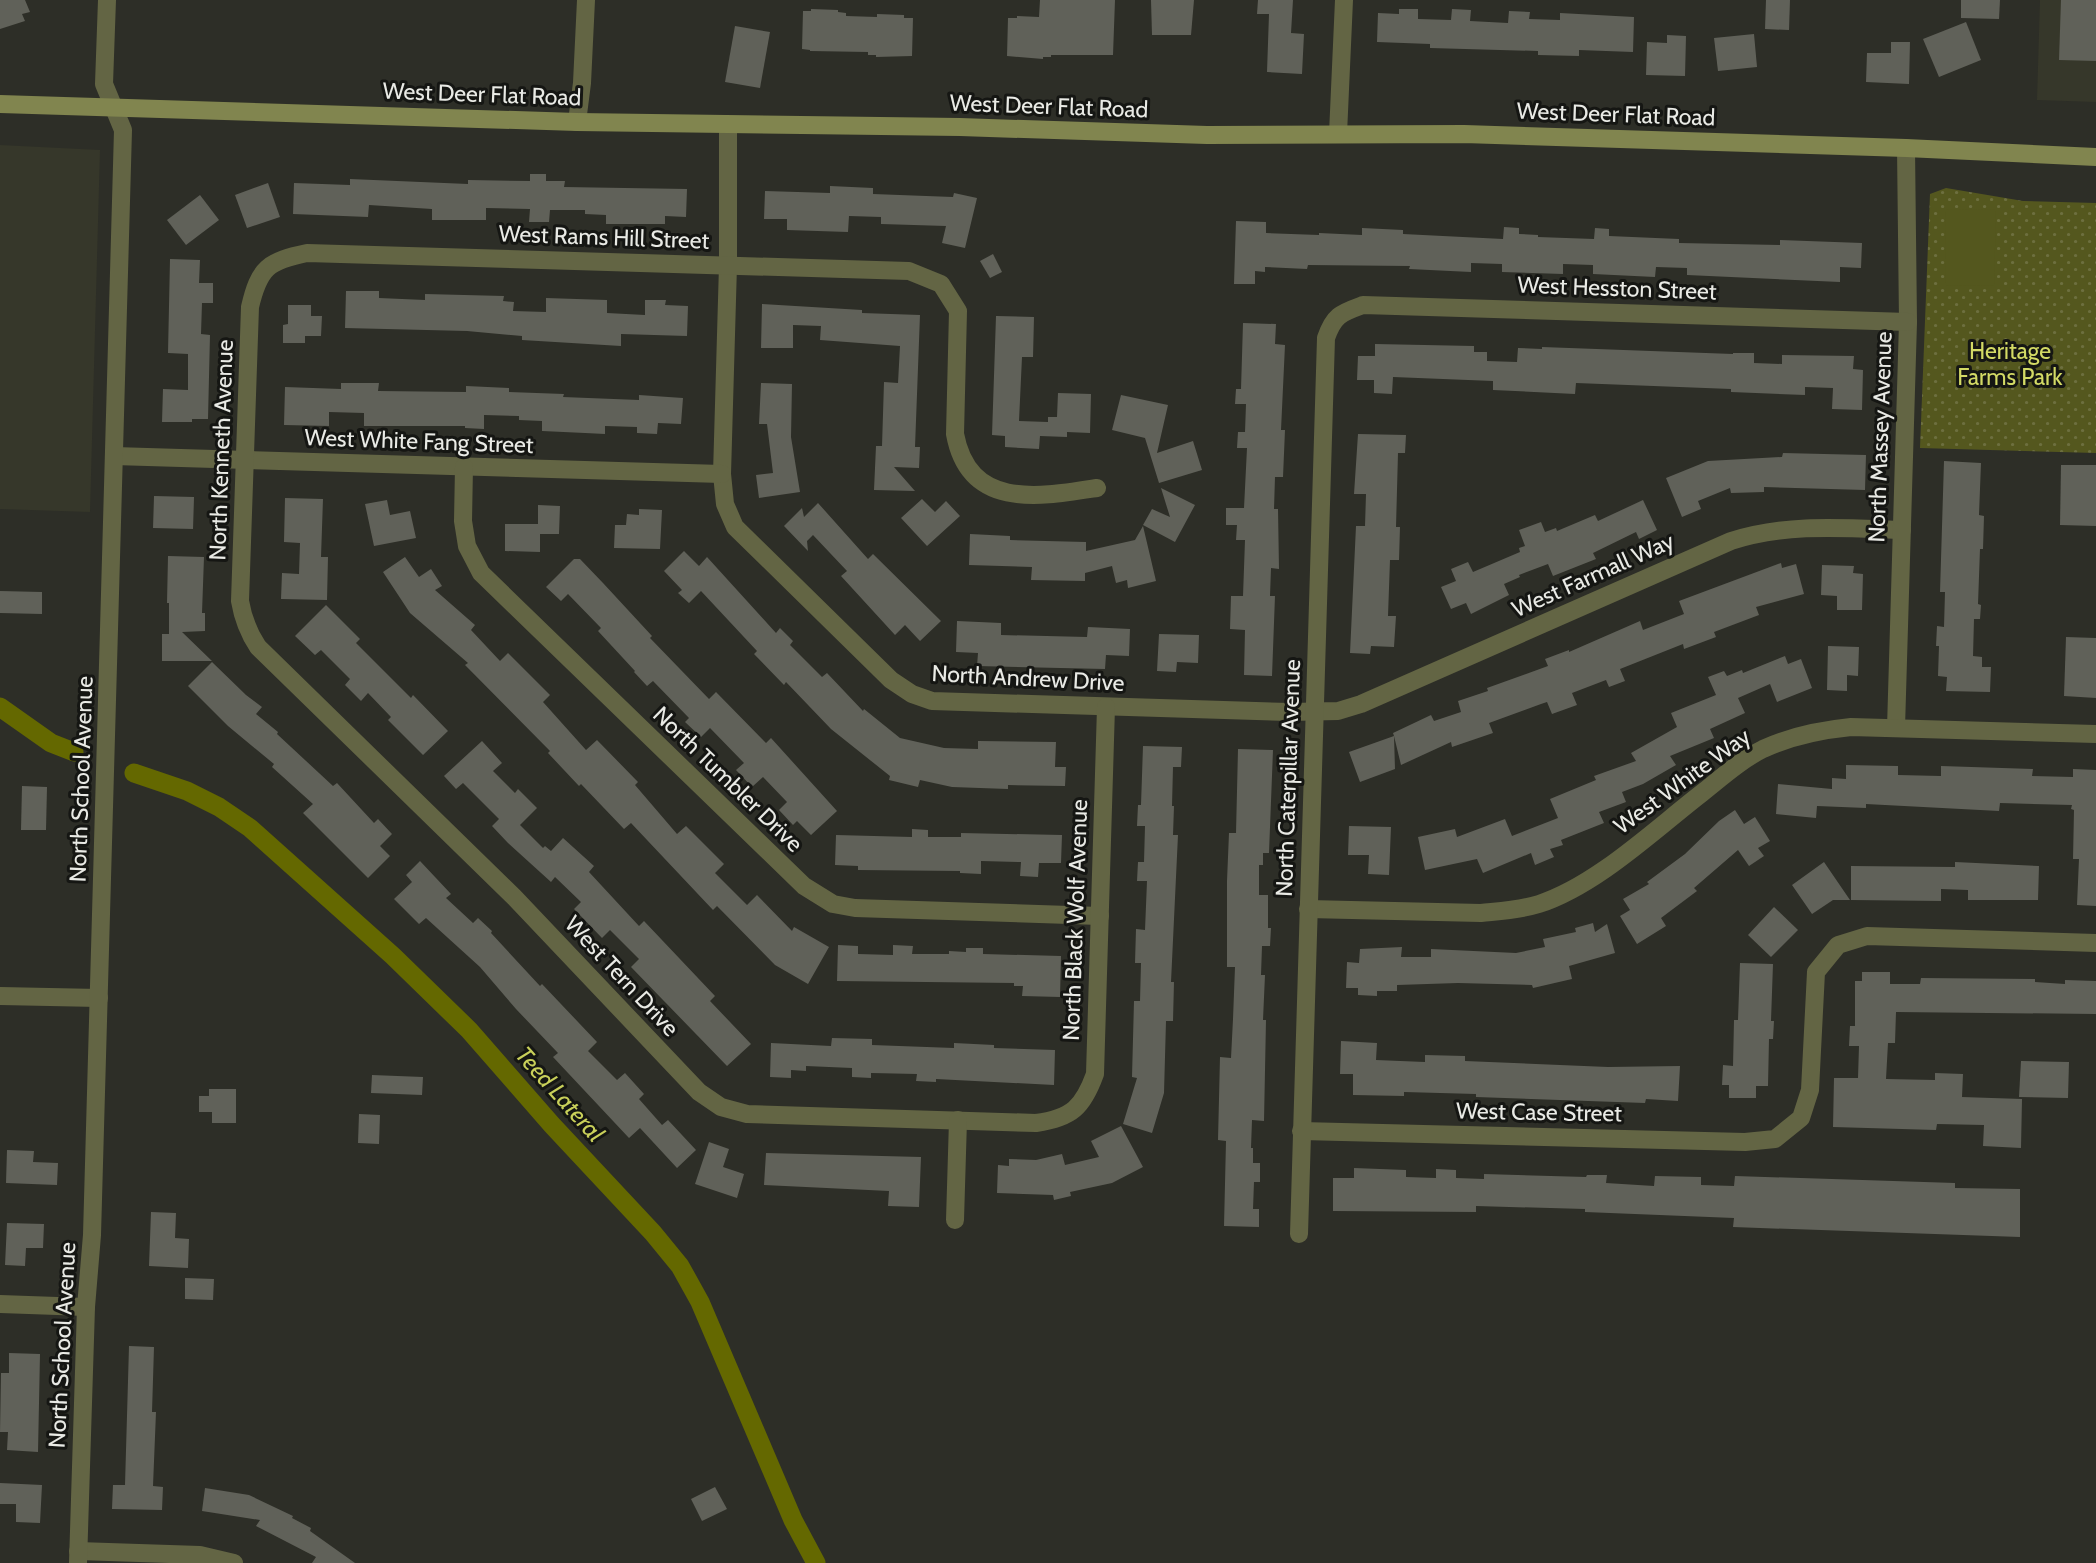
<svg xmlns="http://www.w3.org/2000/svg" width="2096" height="1563" font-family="Cabin,sans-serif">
<defs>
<pattern id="green-dots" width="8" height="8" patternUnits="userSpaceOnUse" patternTransform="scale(1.75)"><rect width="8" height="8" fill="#54571e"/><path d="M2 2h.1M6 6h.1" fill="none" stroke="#6d6f3f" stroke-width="1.8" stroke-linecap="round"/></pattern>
</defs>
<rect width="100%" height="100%" fill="#2d2e27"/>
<g fill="#36372a">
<polygon points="2040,0 2096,0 2096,102 2037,100"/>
<polygon points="0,145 100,150 90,512 0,509"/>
</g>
<polygon fill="url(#green-dots)" points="1946,188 2023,201 2096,203 2096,453 1920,448 1930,194"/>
<polygon fill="#54571e" points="1946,209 1996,210 1994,286 1945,285"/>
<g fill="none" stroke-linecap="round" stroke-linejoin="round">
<g stroke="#646800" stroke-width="19">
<polyline points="0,707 51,743 74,752"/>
<polyline points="134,773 187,791 219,807 250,828 393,956 469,1030 552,1125 653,1233 680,1266 700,1302 793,1520 816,1563"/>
</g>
</g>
<g fill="#606159">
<polygon points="0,0 25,0 30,12 22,14 25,21 0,29"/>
<polygon points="1040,0 1115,0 1113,55 1051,55 1051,57 1043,57 1043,59 1007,56 1008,18 1017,18 1017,16 1039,17"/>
<polygon points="1151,0 1194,0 1191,35 1152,35"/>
<polygon points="1258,0 1293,0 1291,33 1304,34 1302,74 1267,72 1269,14 1257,14"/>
<polygon points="1766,0 1790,0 1789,30 1765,29"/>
<polygon points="1961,0 2000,0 1999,19 1961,18"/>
<polygon points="2061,0 2096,0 2096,61 2059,60"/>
<polygon points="811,9 838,10 838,12 846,13 846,16 877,17 877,14 904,15 904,18 913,18 912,56 876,57 876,55 868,55 868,52 810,51 810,50 802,49 803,11 811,11"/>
<polygon points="1399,9 1418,9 1418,19 1451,20 1452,9 1471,10 1470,21 1508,23 1509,11 1530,12 1529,19 1560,20 1560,13 1634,17 1633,52 1579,50 1579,56 1538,55 1538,51 1430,48 1430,44 1377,42 1378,13 1399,14"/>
<polygon points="1966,22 1981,60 1939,77 1923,39"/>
<polygon points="735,26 770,32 760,88 725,82"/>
<polygon points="1754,34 1757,67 1718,71 1714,38"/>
<polygon points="1667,35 1686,36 1685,76 1646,75 1647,42 1667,43"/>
<polygon points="1891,42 1910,42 1909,84 1866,82 1867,53 1891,53"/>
<polygon points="530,174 546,174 546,181 565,181 564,187 687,189 686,217 665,216 665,224 606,224 606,215 585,214 585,210 550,210 549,222 529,222 530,209 486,208 486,220 432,220 432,209 369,205 368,217 293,214 294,183 350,185 350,179 468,184 468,180 530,181"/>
<polygon points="268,183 280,217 247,228 235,195"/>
<polygon points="830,186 873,188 873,194 953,197 954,193 977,198 965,248 942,243 946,226 881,224 881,217 849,216 848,232 787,230 787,219 764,219 765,191 830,193"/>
<polygon points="200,195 219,220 186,245 167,220"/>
<polygon points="1236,221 1266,222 1266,233 1319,235 1319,233 1362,235 1362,228 1403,230 1403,234 1503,239 1504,227 1519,228 1519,234 1538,235 1538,237 1594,239 1595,228 1609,229 1609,236 1679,239 1679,243 1780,245 1780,240 1862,243 1861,268 1840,267 1840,282 1687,275 1687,268 1656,267 1655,277 1593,274 1593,265 1563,264 1563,274 1502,272 1502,264 1471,263 1471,272 1409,269 1410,266 1308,265 1307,269 1265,267 1265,272 1255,271 1255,284 1234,284"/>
<polygon points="993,254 1002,272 990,278 980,261"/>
<polygon points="170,259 200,260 199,283 213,283 213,303 202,303 201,334 210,335 208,419 192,419 192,422 162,422 163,389 188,390 188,354 168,353"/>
<polygon points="346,291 379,291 379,298 425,300 425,294 504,296 503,301 514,302 513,311 546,312 546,298 607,300 607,313 645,315 645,300 666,300 665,305 688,306 687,336 621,334 621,346 522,340 522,336 467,331 345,328"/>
<polygon points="762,304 862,310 862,313 920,315 915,447 920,447 919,468 894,467 915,491 874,490 876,446 882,446 884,382 898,383 900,346 820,340 821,326 793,325 793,348 761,348"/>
<polygon points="288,305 311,305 311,316 322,316 321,336 305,336 305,343 283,343 283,325 288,324"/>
<polygon points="996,316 1034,317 1033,357 1022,357 1019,421 1048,422 1048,417 1057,417 1058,393 1091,394 1090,433 1067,432 1067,437 1040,436 1039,449 1005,447 1005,436 992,435"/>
<polygon points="1243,323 1276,324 1275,344 1285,345 1281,430 1285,430 1283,477 1275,477 1274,509 1278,509 1279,569 1271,568 1270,596 1275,596 1272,676 1244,675 1245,630 1230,629 1231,596 1243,596 1245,540 1236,540 1237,525 1226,525 1226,508 1244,508 1247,448 1237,448 1238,432 1245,432 1246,404 1235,404 1236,389 1241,389"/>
<polygon points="1375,344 1474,346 1474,352 1487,352 1487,361 1517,362 1518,348 1542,349 1542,347 1733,354 1733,353 1754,353 1754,363 1782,364 1782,355 1854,356 1853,369 1863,370 1862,410 1832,409 1833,388 1805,387 1805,395 1731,392 1731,389 1576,383 1575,394 1493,390 1493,381 1393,377 1392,394 1374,393 1374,380 1357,380 1358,356 1375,356"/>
<polygon points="341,383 379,383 378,391 466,392 466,386 509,388 509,392 564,394 563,397 639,400 639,395 683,398 681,424 658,423 657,434 637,433 637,427 605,426 605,434 585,433 542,431 542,421 519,420 519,416 484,415 484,429 465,428 465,426 364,426 364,413 329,412 329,426 284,425 285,387 341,389"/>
<polygon points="761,383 792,384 791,437 800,492 759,498 756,475 773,473 767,424 759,424"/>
<polygon points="1121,395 1168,405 1157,453 1193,441 1202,470 1159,483 1145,438 1112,430"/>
<polygon points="1358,434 1406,435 1405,453 1398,453 1396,527 1400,527 1399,560 1390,560 1388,616 1396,616 1394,647 1371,646 1370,654 1350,653 1356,526 1365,526 1366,494 1354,494"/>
<polygon points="1783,453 1866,455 1865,490 1764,487 1764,492 1731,493 1730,488 1698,501 1701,509 1682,517 1666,478 1708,461 1782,457"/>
<polygon points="1944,461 1981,463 1979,515 1984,516 1983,549 1980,549 1978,604 1981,605 1980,619 1974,619 1973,656 1982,657 1982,667 1991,667 1990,692 1946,691 1947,677 1938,676 1939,646 1936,646 1937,626 1944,627 1945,592 1940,592"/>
<polygon points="2061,465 2096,465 2096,526 2060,525"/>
<polygon points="1161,488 1195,505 1175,542 1143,525 1152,509 1170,517"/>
<polygon points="154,496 194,497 193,529 153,528"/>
<polygon points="285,498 323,499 321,557 328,557 327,600 281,599 282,573 299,574 300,543 284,542"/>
<polygon points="922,499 935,512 946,501 960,516 927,546 901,518"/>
<polygon points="387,500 390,515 410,511 416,538 374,546 365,504"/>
<polygon points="1643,500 1657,530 1639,539 1636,532 1593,553 1596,559 1553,576 1548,564 1519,575 1520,577 1504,584 1509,595 1471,614 1466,603 1451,609 1441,587 1456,581 1451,569 1468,562 1473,572 1520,552 1519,548 1525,546 1519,530 1541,522 1545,532 1556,528 1557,531 1595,515 1598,521"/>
<polygon points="818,503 868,559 873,554 941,621 920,641 905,625 895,635 841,576 847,571 813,535 807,541 808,551 784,526 802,508 804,517"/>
<polygon points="538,505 560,506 559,534 540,534 540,552 505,551 505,524 538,524"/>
<polygon points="639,509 662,510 660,549 614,548 615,525 626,525 627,514 639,515"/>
<polygon points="1143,526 1156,581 1128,588 1127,580 1116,583 1112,566 1085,573 1085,581 1031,580 1032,567 969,565 970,534 1010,536 1010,540 1086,542 1086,551 1135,540"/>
<polygon points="684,551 699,566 707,557 776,633 780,628 793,641 790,645 822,677 827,673 863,711 864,709 900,738 944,748 978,749 978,741 1056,742 1055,767 1066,767 1065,786 1008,785 1008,789 952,787 920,780 918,787 889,780 890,776 831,729 786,682 784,685 754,654 757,651 701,591 689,603 678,593 682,590 664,571"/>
<polygon points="168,556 204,557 202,613 205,613 205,631 182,632 212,661 162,661 162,634 169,634 169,603 167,603"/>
<polygon points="405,557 419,577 431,569 442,586 435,590 475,625 471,630 500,661 508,653 550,695 543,702 586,750 597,740 638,782 635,785 677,834 686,826 724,864 715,873 747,905 757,895 792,931 794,927 829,947 808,984 775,965 717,906 713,910 631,823 624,829 581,784 579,786 548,753 550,751 465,665 468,663 410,613 383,572"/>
<polygon points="574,559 580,559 603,583 652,636 650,638 709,699 716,692 766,743 771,738 837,811 811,835 797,821 793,825 779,810 787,802 763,777 752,787 736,770 744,763 710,728 701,737 685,722 689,718 653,681 647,686 634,672 635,671 598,631 601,628 568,594 561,601 546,587"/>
<polygon points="1781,563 1782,568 1796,564 1804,594 1756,607 1759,615 1714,632 1716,637 1684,649 1683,644 1620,669 1625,681 1609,687 1606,680 1572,693 1577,705 1552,714 1547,702 1541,704 1489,723 1493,733 1452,747 1451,742 1401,765 1394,736 1395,769 1360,782 1349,752 1394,736 1393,733 1431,715 1434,721 1461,712 1458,701 1488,691 1487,688 1548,666 1545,659 1569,650 1569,652 1640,621 1643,630 1684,614 1679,601"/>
<polygon points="1822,565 1854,566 1853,573 1863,574 1862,610 1837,610 1837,596 1821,595"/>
<polygon points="0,591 42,592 42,614 0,613"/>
<polygon points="326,605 360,639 356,643 411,698 413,695 448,731 423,755 388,720 391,717 368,693 361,701 345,685 350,679 321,650 315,655 295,636"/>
<polygon points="957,621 1001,623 1001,635 1087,637 1088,627 1130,629 1129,656 1106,655 1105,669 977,666 978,653 956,652"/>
<polygon points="1159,634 1199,635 1198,663 1177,662 1176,672 1157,671"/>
<polygon points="2066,637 2096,638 2096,698 2064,696"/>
<polygon points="1828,646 1859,647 1858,676 1847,675 1847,691 1827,690"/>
<polygon points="1785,656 1788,664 1801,659 1812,688 1777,702 1770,684 1738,698 1745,713 1710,729 1714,738 1670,756 1676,765 1643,784 1622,792 1626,802 1599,812 1604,823 1561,840 1563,845 1550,849 1554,857 1535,865 1531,853 1483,873 1477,859 1425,870 1418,837 1455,829 1457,837 1505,819 1512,836 1558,818 1550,799 1596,780 1594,776 1636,761 1631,753 1677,727 1671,713 1716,695 1708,677 1724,671 1727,676 1742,670 1743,673"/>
<polygon points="212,662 246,695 262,707 256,714 278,732 277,734 333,786 337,783 374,823 378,819 392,834 380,846 390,856 368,878 303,813 313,804 272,767 274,764 228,726 188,686"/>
<polygon points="482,741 502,763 493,771 515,793 518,789 537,808 520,825 543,848 545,846 551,851 563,838 594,866 589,872 639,926 644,921 715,996 710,1001 751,1044 727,1066 631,967 639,959 610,930 602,938 574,909 581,902 555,877 551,882 508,843 492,826 499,819 463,783 456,789 444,776"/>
<polygon points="1143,746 1182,747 1181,767 1173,767 1172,806 1174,806 1173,835 1178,835 1171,982 1174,982 1173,1021 1166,1021 1164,1093 1152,1133 1123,1124 1137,1078 1132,1077 1134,1001 1140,1001 1141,963 1135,963 1136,929 1145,930 1147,881 1137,881 1138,862 1144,862 1145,826 1137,826 1138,805 1141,805"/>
<polygon points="1238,749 1273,750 1269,853 1263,853 1263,865 1259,865 1259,895 1268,895 1268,928 1271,928 1270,946 1262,946 1261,975 1265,975 1263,1020 1266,1020 1264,1121 1252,1120 1251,1148 1253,1148 1253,1163 1260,1163 1260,1182 1254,1182 1253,1209 1259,1209 1259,1227 1224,1226 1226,1141 1218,1140 1220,1057 1231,1058 1233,1019 1235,967 1227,967 1227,881 1229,833 1236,833"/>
<polygon points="1846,765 1898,766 1898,775 1941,776 1941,766 2033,769 2032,776 2073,777 2073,769 2096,770 2096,906 2077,905 2079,859 2073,859 2074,810 2071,809 2072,805 2000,803 1999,811 1866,804 1866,808 1817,806 1816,818 1776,814 1778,784 1832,789 1832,778 1846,779"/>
<polygon points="22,786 47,787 46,830 21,830"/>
<polygon points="1735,810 1744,824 1755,817 1770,841 1758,848 1764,856 1749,866 1738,850 1694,888 1697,891 1661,918 1666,926 1637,944 1620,916 1630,910 1623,899 1649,884 1647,882 1685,854 1719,821"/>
<polygon points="1349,826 1391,827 1389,875 1368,874 1369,855 1348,855"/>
<polygon points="912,829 928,830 928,837 961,837 961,833 1062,835 1061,863 1039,863 1038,877 1020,876 1021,862 981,861 981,874 960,873 960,871 858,870 858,866 835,865 836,835 912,837"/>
<polygon points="420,861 451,894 446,898 473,923 478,918 492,931 491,933 540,986 542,984 597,1042 588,1051 617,1080 625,1073 644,1094 639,1099 662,1125 668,1120 696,1150 677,1168 640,1128 629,1138 553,1057 558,1053 516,1009 480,967 426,918 419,924 394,899 412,882 406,875"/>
<polygon points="1824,862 1850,900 1833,900 1812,914 1792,885"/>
<polygon points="1955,862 2039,866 2038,900 1968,900 1968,890 1941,889 1941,901 1851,900 1851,866 1955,867"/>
<polygon points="1774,907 1798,930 1771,957 1748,935"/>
<polygon points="1593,923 1595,932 1607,924 1615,953 1569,966 1572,979 1533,988 1532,985 1458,983 1397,985 1397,991 1377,991 1377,996 1358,995 1358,988 1346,988 1347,962 1359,963 1360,949 1402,947 1401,957 1431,957 1431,949 1516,953 1545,947 1543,939 1576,932 1575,928"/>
<polygon points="838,945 858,946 858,954 893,955 893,945 913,946 912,954 949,954 949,951 966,952 966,948 983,948 983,954 1061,956 1060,997 1022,996 1023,986 1014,986 1014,983 837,981"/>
<polygon points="1740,963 1773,964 1771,1021 1774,1021 1773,1039 1769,1039 1768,1086 1756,1086 1756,1098 1729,1098 1729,1085 1722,1085 1723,1065 1733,1066 1734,1020 1738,1020"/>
<polygon points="1862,972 1890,972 1890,984 1920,984 1921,978 2035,979 2035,982 2065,984 2065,980 2096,981 2096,1014 1896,1012 1895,1043 1888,1043 1886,1079 1935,1080 1935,1073 1963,1074 1962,1097 2022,1099 2021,1148 1983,1146 1984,1125 1937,1124 1936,1130 1833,1127 1834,1078 1858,1078 1859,1046 1849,1046 1850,1026 1855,1026 1855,981 1862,981"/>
<polygon points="832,1038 872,1039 872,1045 954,1048 954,1043 994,1045 994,1048 1055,1050 1054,1085 936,1079 936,1082 916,1081 917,1074 871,1073 871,1078 852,1077 852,1068 806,1066 806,1071 791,1070 791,1078 770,1077 771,1043 831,1046"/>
<polygon points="1341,1041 1377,1043 1376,1060 1425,1062 1425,1055 1465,1056 1465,1061 1608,1067 1680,1066 1678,1101 1646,1099 1645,1103 1476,1097 1476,1094 1404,1092 1404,1096 1353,1095 1353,1074 1340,1074"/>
<polygon points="2021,1061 2069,1062 2068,1098 2019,1097"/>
<polygon points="372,1075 423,1077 422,1095 371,1093"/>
<polygon points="209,1089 236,1089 236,1123 212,1123 212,1112 199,1112 199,1096 209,1096"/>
<polygon points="359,1114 380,1115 379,1144 358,1143"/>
<polygon points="1121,1126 1143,1167 1112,1183 1070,1192 1071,1196 1054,1200 1053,1195 997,1193 998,1165 1009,1166 1009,1159 1036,1160 1062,1154 1065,1165 1099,1157 1091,1141"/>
<polygon points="709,1142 729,1149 723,1167 744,1174 737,1198 695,1184"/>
<polygon points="7,1150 34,1151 33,1162 58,1163 57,1185 6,1183"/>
<polygon points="766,1153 921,1157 919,1207 888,1206 889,1191 764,1185"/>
<polygon points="1354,1168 1406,1170 1406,1177 1436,1178 1436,1169 1456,1170 1456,1178 1484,1179 1484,1174 1586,1177 1587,1175 1607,1175 1606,1183 1654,1186 1655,1176 1701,1177 1701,1185 1734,1186 1735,1176 1955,1183 1955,1188 2020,1189 2020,1237 1733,1227 1734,1218 1585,1212 1585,1209 1476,1206 1476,1212 1333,1211 1333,1178 1354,1178"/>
<polygon points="151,1212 176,1213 175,1238 189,1239 188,1268 149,1266"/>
<polygon points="7,1223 44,1224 43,1248 26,1248 25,1266 5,1265"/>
<polygon points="185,1278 214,1279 213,1300 185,1299"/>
<polygon points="129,1346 154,1347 152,1412 156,1412 153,1486 163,1487 162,1510 112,1509 113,1485 125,1485"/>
<polygon points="9,1353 40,1354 38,1452 7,1450 8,1432 0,1432 1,1373 9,1373"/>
<polygon points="0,1483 42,1485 40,1523 16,1522 16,1504 0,1504"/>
<polygon points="715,1487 727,1509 702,1521 691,1499"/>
<polygon points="205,1488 249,1495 293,1516 292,1518 311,1528 310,1531 355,1563 312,1563 316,1557 256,1526 260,1520 202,1511"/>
</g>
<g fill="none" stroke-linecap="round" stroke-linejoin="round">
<g stroke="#636544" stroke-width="18">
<polyline points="577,122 582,83 586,0"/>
<path d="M 728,125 L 728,265 L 722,474 L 725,504 L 735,527 L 891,680 L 912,694 L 932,701 L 1290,712 L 1338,711 L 1361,704 L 1731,541 C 1787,523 1844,528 1902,530"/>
<polyline points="1338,134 1344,0"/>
<polyline points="114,456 722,474"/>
<polyline points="464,467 463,521 467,546 481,573 804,886 833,904 855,908 1100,916"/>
<path d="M 1097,488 C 1039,497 969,510 955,434 L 958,311 L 941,284 L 909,271 L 307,253 C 268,261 259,268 250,307 L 240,601 C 243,619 248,632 258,647 L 514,897 L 699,1092 L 721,1107 L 747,1114 L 1036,1123 C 1072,1118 1083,1107 1095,1074 L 1106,707"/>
<polyline points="1896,728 1908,322 1906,148"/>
<path d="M 1308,909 L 1481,913 C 1500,911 1520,910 1539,904 C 1597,885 1654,830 1702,793 C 1722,777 1741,760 1763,749 C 1791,736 1821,730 1851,727 L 2096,734"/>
<polyline points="0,996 99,998"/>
<polyline points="1301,1131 1745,1142 1775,1139 1801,1118 1810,1090 1816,972 1838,945 1867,936 2096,943"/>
<polyline points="955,1220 958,1120"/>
<path d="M 1299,1234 L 1326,338 C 1334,315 1341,313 1363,305 L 1908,322"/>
<polyline points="0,1304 86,1307"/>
<polyline points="78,1551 200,1555 234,1563"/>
</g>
<polyline stroke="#636544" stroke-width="18" points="78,1563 86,1307 92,1235 123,130 104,84 107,0"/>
<polyline stroke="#81854f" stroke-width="18" points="0,104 577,122 960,127 1207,135 1464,134 1906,148 2096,157"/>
</g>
<g text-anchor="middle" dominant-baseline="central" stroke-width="6" stroke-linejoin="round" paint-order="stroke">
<g font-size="23" fill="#e9eae5" stroke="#151613">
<text transform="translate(482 94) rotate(2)">West Deer Flat Road</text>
<text transform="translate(1049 106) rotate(2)">West Deer Flat Road</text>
<text transform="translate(1616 114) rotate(2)">West Deer Flat Road</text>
<text transform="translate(604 237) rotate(2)">West Rams Hill Street</text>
<text transform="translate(1617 288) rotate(2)">West Hesston Street</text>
<text transform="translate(1880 437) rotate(-88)">North Massey Avenue</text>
<text transform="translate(419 441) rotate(2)">West White Fang Street</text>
<text transform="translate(221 450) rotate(-88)">North Kenneth Avenue</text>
<text transform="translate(1593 575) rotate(-24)">West Farmall Way</text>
<text transform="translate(1028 678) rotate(3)">North Andrew Drive</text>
<text transform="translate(1288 778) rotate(-88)">North Caterpillar Avenue</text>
<text transform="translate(81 779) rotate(-88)">North School Avenue</text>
<text transform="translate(728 779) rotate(44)">North Tumbler Drive</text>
<text transform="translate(1682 781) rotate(-36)">West White Way</text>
<text transform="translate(1075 920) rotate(-88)">North Black Wolf Avenue</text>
<text transform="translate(622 976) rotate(47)">West Tern Drive</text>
<text transform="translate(1539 1112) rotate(1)">West Case Street</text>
<text transform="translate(62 1345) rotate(-87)">North School Avenue</text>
</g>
<g font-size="23" fill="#d3da65" stroke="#151613">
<text x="2010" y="351">Heritage<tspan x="2010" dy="26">Farms Park</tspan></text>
</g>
<g font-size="24" font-style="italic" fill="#c9d05a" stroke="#151613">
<text transform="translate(560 1094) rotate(48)">Teed Lateral</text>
</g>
</g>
</svg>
